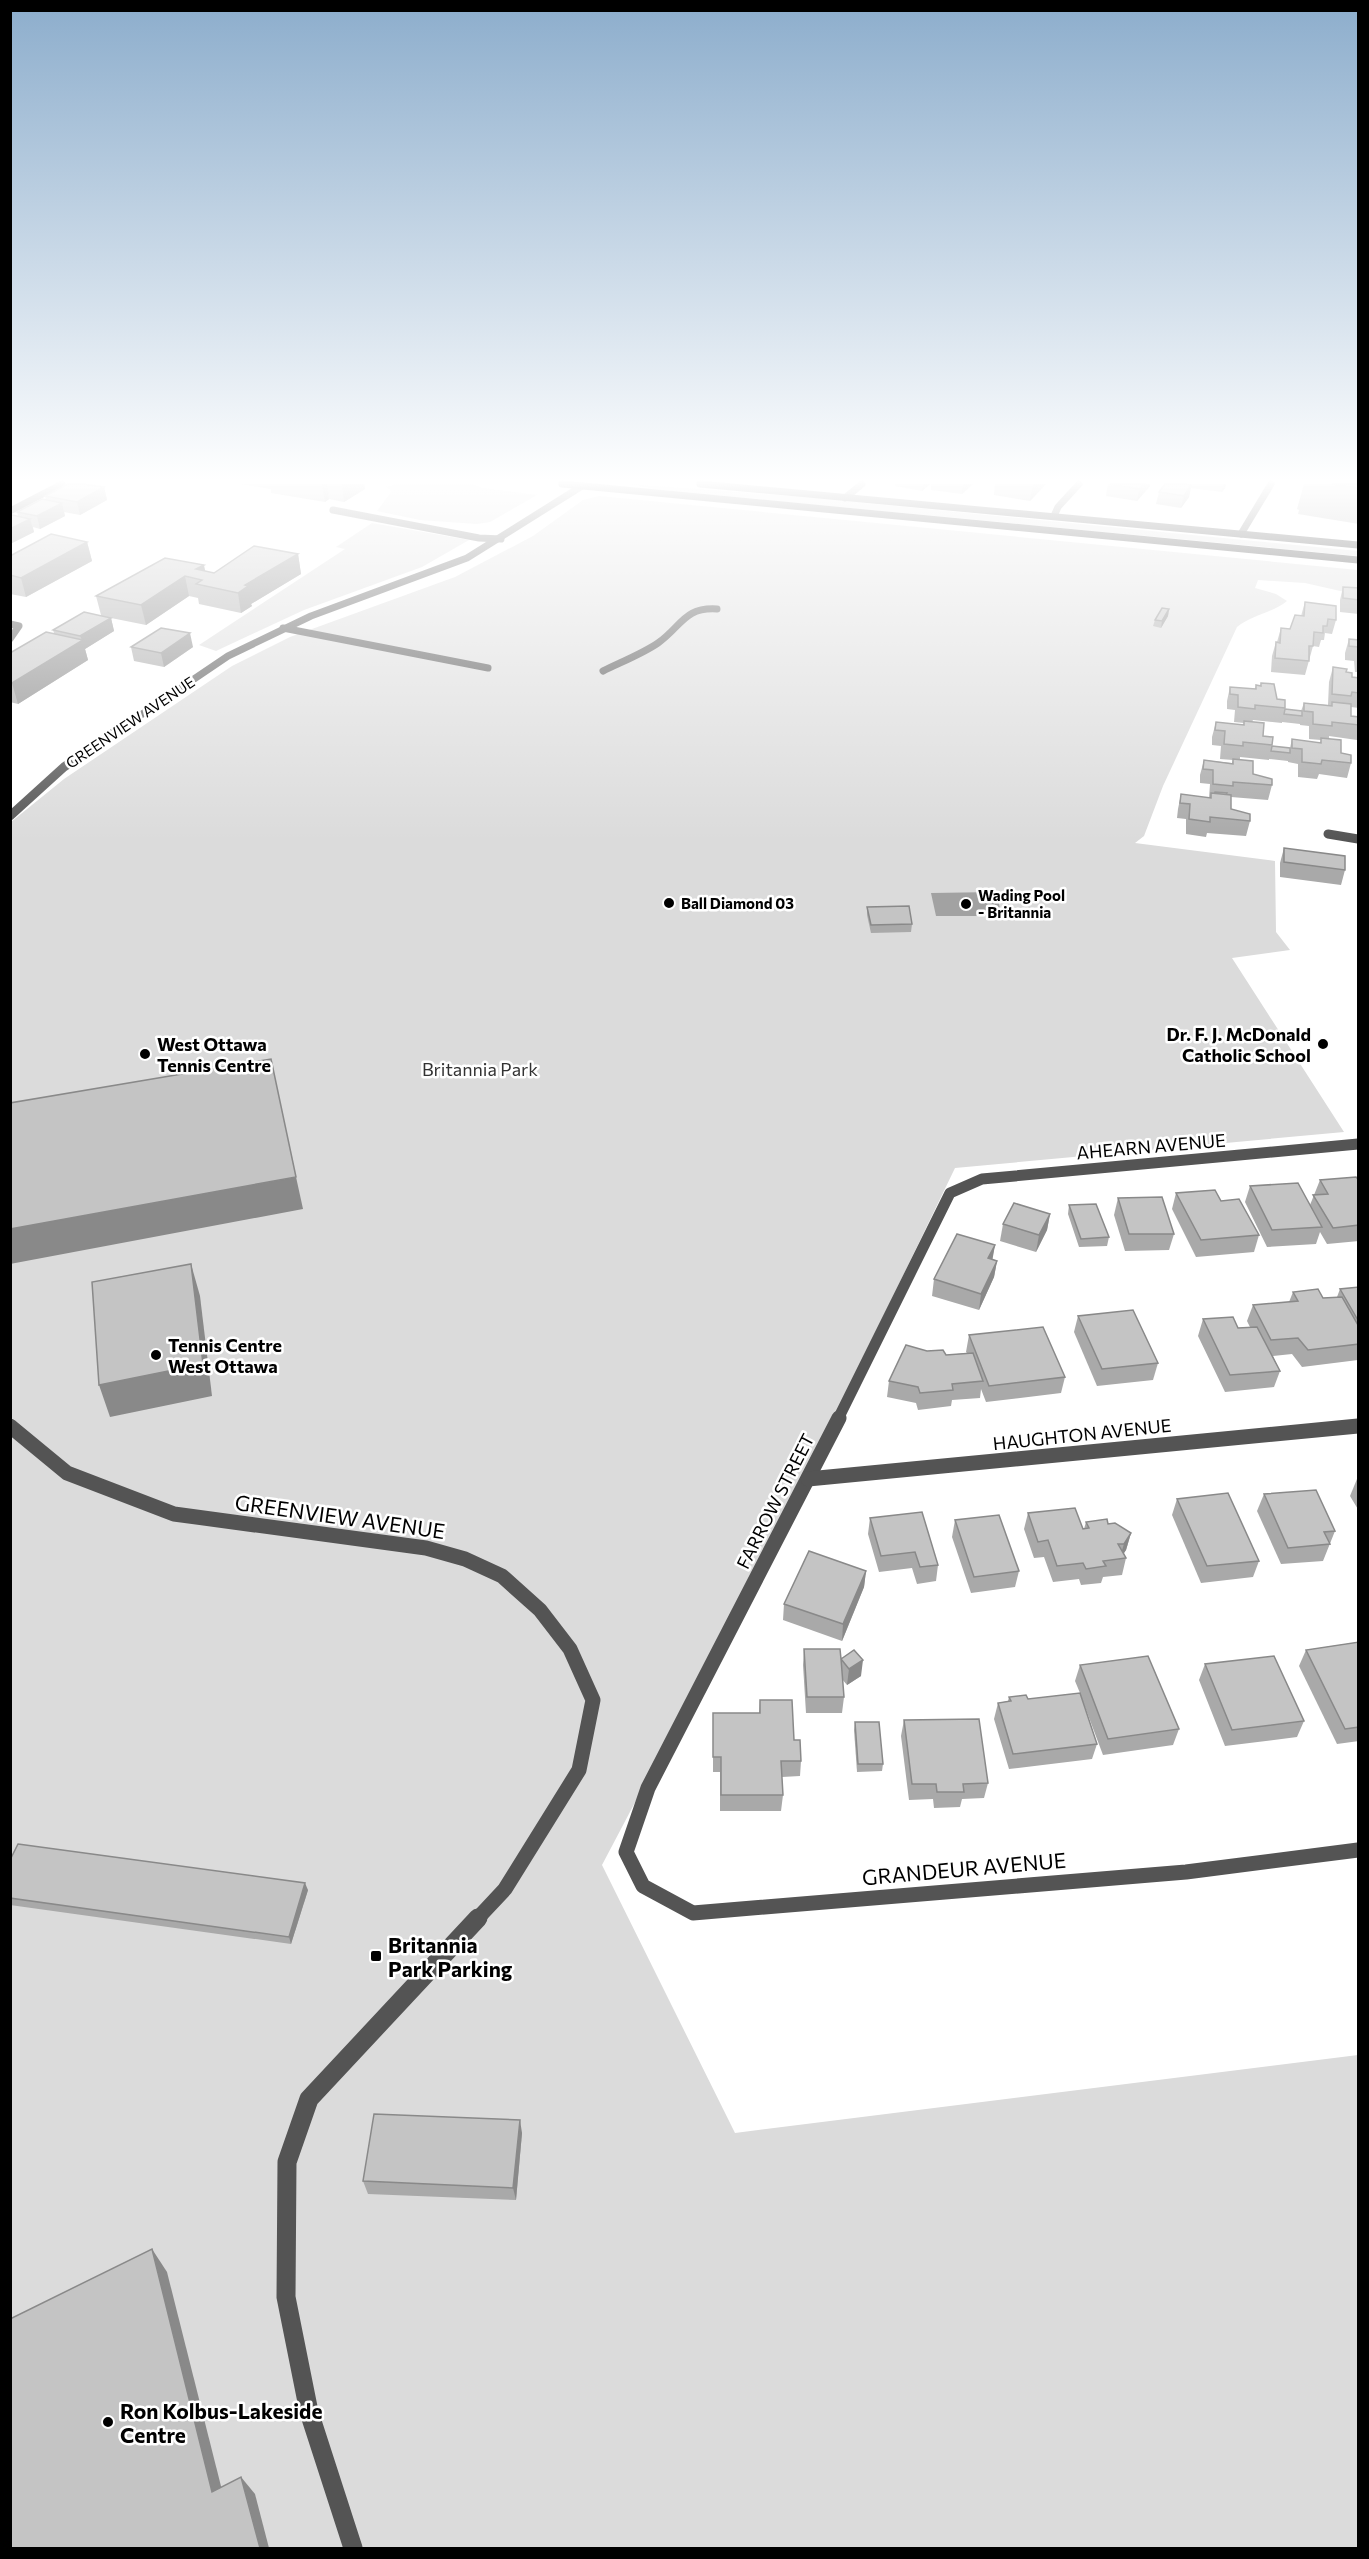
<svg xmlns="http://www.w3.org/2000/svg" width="1369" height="2559" font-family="Commissioner,sans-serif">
<rect width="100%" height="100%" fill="#fff"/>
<g fill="#dbdbdb">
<polygon points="396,484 472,484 483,488 537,495 490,522 477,524 420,520 377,511 392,491 386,487"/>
<polygon points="629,484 793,496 1358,551 1358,556 660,490"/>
<path d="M 599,496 L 1358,570 L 1358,595 L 1305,583 L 1258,580 L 1255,588 L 1276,594 L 1287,601 C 1272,613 1252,615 1237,627 L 1163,786 L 1144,836 L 1135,843 L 1275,861 L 1276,932 L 1290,950 L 1232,958 L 1344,1132 L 955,1168 L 796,1497 L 602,1865 L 735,2133 L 1358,2055 L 1358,2548 L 11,2548 L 11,822 L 64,779 L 232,666 L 290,637 L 455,577 L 533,536 L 583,500 Z"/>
<polygon points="372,523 469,540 422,567 304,610 216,651 199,645 345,549 336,547"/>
</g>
<polygon fill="#a2a2a2" points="996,892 1002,916 936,916 931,893"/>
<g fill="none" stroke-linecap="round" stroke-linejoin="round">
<g stroke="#545454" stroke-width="7">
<polyline points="333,510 479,538 501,539"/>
<polyline points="283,628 488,668"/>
<path d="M 603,671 C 621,662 642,654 658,643 C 682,626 684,607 717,609"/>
</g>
<polyline stroke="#545454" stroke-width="9" points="1328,834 1358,839"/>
<g stroke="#545454" stroke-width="7">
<polyline points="845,498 862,484"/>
<polyline points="1054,516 1058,507 1079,484"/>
<polyline points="1241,534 1271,484"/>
<polyline points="10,624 19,626 10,639"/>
<polyline points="129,723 228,656 311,616 467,558 582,486"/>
</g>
<polyline stroke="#545454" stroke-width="9" points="10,816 64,767 131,721"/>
<polyline stroke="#545454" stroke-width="11" points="838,1419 950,1193 982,1179 1358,1144"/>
<g stroke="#545454" stroke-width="15">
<polyline points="839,1418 648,1788 626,1852 643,1886 693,1913 1186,1872 1358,1850"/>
<polyline points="10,1426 67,1473 174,1514 426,1548 465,1559 502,1576 540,1610 570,1649 593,1700 579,1770 505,1889 477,1919"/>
<polyline points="808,1479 1358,1426"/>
</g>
<polyline stroke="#545454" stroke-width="19" points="353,2548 309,2412 286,2297 287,2162 309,2099 478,1918"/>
<polyline stroke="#545454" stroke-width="7" points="10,511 62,484"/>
<g stroke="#212121" stroke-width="7">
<polyline points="562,484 1358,560"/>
<polyline points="700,484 1358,545"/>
</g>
</g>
<g fill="#a9a9a9" fill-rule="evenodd">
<polygon points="241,484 364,484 365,489 344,502 329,499 325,502 271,493 271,489"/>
<polygon points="895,484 930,484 922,491 895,486"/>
<polygon points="931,484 973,484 962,494 931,490"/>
<polygon points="995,484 1046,484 1030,501 994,495"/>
<polygon points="1108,484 1150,484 1150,486 1137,501 1106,496"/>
<polygon points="1190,484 1226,484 1225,488 1222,492 1191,488 1189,497 1181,508 1156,504 1159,492 1190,485"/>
<polygon points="1304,484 1359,484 1359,524 1298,514 1299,510 1297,509"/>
<polygon points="104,487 107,500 80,515 64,512 65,516 40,529 33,527 34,532 10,544 10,516 18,516 17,512 46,500 45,496"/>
<polygon points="87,542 92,561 26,597 10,594 10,556"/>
<polygon points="298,554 301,574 251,604 252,606 241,613 199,604 198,598 189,596 146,625 111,618 114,631 85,649 88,660 18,704 10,702 10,653 54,633 53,630 101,615 96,596 205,571 214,573"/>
<polygon points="1343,587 1359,588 1359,614 1340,612 1340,600"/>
<polygon points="1305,602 1336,620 1332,634 1325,633 1324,640 1321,640 1319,647 1313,646 1305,675 1271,672 1272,656 1276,642 1277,642 1281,628 1290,629 1301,616"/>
<polygon points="1169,609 1168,616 1161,628 1153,626 1155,620"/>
<polygon points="1349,639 1359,640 1359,672 1355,672 1354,661 1345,660 1345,653"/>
<polygon points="131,647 193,647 164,667 134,661"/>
<path d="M 1333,667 L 1346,672 L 1352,677 L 1359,678 L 1359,708 L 1351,707 L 1351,716 L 1359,717 L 1359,733 L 1357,740 L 1329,736 L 1329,739 L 1341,753 L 1351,763 L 1347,778 L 1319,774 L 1317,779 L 1298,777 L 1298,764 L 1288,762 L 1288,761 L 1269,759 L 1269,760 L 1240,757 L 1240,760 L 1253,774 L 1272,785 L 1268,800 L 1231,797 L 1231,809 L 1250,821 L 1246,836 L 1207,833 L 1206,837 L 1186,834 L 1186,819 L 1177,818 L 1178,809 L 1181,794 L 1209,798 L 1210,784 L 1200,783 L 1200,775 L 1204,760 L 1232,763 L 1233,760 L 1220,759 L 1221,746 L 1212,745 L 1212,737 L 1216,722 L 1243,725 L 1244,723 L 1234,722 L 1235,710 L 1227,709 L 1227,701 L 1230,687 L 1255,689 L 1256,685 L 1260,686 L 1261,683 L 1277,699 L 1285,700 L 1285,709 L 1301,711 L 1304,703 L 1328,705 L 1329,682 ZM 1253,720 L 1282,723 L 1282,722 L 1300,724 L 1300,725 L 1309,726 L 1309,739 L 1321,740 L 1320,743 L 1292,739 L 1290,748 L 1272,746 L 1252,722 Z"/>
<polygon points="1284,848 1345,870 1341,885 1280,877 1280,863"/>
<polygon points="867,907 912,924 911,932 871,933 867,915"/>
<polygon points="1320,1180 1359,1180 1359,1241 1327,1244 1320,1232 1316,1244 1267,1247 1245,1202 1250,1186 1310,1205"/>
<polygon points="1176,1193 1221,1201 1259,1235 1254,1252 1196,1257 1172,1209"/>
<polygon points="1118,1198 1174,1234 1169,1250 1125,1251 1114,1215"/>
<polygon points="1069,1205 1109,1237 1107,1246 1079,1247 1068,1214"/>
<polygon points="1050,1214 1047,1230 1036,1252 1000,1241 1003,1224"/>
<polygon points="995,1245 992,1259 997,1261 994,1277 979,1310 932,1296 934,1279"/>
<polygon points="1359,1287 1358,1360 1302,1367 1292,1354 1273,1356 1280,1371 1274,1387 1225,1392 1198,1336 1203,1319 1238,1328 1250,1327 1247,1321 1253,1305 1289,1302 1293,1292 1323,1298 1337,1297 1340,1289"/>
<polygon points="1078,1316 1158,1363 1153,1380 1097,1386 1074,1332"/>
<polygon points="969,1335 1065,1377 1061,1393 986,1402 981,1389 980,1398 952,1400 951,1406 918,1410 916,1403 887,1397 889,1381 927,1351 946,1355 967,1353 966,1352"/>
<polygon points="1357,1479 1359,1479 1359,1511 1350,1496"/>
<polygon points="1264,1494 1335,1531 1323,1561 1281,1564 1257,1511"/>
<polygon points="1177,1499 1259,1561 1253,1577 1201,1583 1172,1515"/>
<polygon points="1028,1513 1083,1529 1084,1529 1086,1522 1108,1524 1131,1533 1126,1550 1124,1553 1126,1558 1122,1575 1103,1577 1101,1583 1081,1585 1079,1579 1053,1582 1044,1557 1034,1558 1024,1529"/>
<polygon points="870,1518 938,1565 936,1581 917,1584 912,1568 879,1572 868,1534"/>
<polygon points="955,1520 1019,1571 1015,1587 971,1593 952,1537"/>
<polygon points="866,1571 864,1587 842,1641 783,1620 784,1604"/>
<polygon points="1359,1642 1359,1741 1337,1744 1299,1666 1306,1650"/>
<polygon points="804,1649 841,1659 861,1676 847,1685 842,1679 844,1697 842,1713 806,1713 803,1665"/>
<polygon points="1205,1664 1304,1721 1297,1737 1225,1746 1199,1680"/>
<polygon points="1080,1665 1179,1729 1173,1745 1103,1755 1082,1699 1097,1744 1092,1759 1009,1769 994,1719 998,1703 1008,1701 1009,1697 1028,1699 1080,1693 1075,1681"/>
<polygon points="760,1700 794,1740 801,1761 800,1776 782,1777 783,1795 781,1811 720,1811 720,1772 713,1772 713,1713 759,1713"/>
<polygon points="904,1720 988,1783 984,1798 962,1799 960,1807 934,1808 933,1799 909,1800 901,1736"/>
<polygon points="855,1722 883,1764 882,1771 857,1772 854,1730"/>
<polygon points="10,1860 308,1890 291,1944 10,1905"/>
<polygon points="522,2133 516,2200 368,2194 363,2181"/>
</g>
<g fill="#898989">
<polygon points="322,484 327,484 329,499 325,502"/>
<polygon points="342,484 364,484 365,489 344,502"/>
<polygon points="923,484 930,484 922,491"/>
<polygon points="963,484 973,484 962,494"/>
<polygon points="1033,484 1046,484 1030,501"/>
<polygon points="1144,484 1150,484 1150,486 1137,501 1139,489"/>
<polygon points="1224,484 1226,484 1225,488 1222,492"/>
<polygon points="1191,485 1189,497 1181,508 1184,496"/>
<polygon points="104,487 107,500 80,515 77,502"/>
<polygon points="62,503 65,516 40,529 37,516"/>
<polygon points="30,519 34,532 10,544 10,529"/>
<polygon points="87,542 92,561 26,597 21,578"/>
<polygon points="298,554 301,574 251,604 252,606 241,613 238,593 245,585"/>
<polygon points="204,565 208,585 202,580 196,569"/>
<polygon points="185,576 189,596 146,625 141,605"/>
<polygon points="1169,609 1168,616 1161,628 1162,621"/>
<polygon points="111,618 114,631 85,649 88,660 18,704 12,683 82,640 80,636"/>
<polygon points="190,633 193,647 164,667 161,653"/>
<polygon points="296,1177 303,1209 10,1264 10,1229"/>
<polygon points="1050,1214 1047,1230 1036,1252 1039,1235"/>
<polygon points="995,1245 992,1262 988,1258"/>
<polygon points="997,1261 994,1277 979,1310 981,1294"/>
<polygon points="191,1264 200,1296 212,1396 110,1417 99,1385"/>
<polygon points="1131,1533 1126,1550 1119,1560 1124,1544"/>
<polygon points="866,1571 864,1587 842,1641 843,1624"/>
<polygon points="863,1660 861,1676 847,1685 849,1669"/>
<polygon points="305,1883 308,1890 291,1944 289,1937"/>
<polygon points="520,2120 522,2133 516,2200 513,2188"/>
<polygon points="152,2249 167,2272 227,2510 212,2492"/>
<polygon points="241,2477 255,2494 269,2548 260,2548"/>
</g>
<g fill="#c4c4c4" stroke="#898989" stroke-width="1.5">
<polygon points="68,484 82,484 104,487 77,502 45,496"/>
<polygon points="1110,484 1144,484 1139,489"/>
<polygon points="1165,484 1185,484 1191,485 1184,496 1159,492"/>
<polygon points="1332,484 1359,484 1359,488"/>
<polygon points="42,499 62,503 37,516 17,512"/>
<polygon points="12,515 30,519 10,529 10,516"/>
<polygon points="51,534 87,542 21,578 10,575 10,556"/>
<polygon points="254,546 298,554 245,585 248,586 238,593 196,584 202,580 185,576 141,605 96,596 165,558 204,565 196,569 214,573"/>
<polygon points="1343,587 1359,588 1359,600 1343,598"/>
<polygon points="1305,602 1336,606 1336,620 1328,619 1327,626 1323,626 1323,633 1314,632 1313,646 1309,646 1309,661 1275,658 1276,642 1280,643 1281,628 1290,629 1295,615 1304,616"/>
<polygon points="1162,608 1169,609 1162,621 1155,620"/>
<polygon points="84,612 111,618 80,636 53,630"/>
<polygon points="161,628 190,633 161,653 131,647"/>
<polygon points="46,632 83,640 12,683 10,683 10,653"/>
<polygon points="1349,639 1359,640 1359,655 1358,647 1349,646"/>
<polygon points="1333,667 1347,669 1346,672 1352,673 1352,677 1359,678 1359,693 1352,692 1351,696 1332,694"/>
<polygon points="1261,683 1274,684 1277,699 1285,700 1285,708 1255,705 1255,709 1238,707 1238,695 1230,694 1230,687 1256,689 1256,685 1261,686"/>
<polygon points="1332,702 1351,704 1351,716 1359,717 1359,725 1332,722 1332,726 1313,724 1313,712 1304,711 1304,703 1332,706"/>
<polygon points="1285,709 1302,711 1302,716 1284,714"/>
<polygon points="1244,721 1264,723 1263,736 1273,737 1272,745 1243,742 1243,746 1224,744 1225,731 1215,730 1216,722 1244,725"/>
<polygon points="1321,738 1341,740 1341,753 1351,755 1351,763 1322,760 1321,764 1302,762 1302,749 1292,748 1292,739 1321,743"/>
<polygon points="1272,746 1290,748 1290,753 1271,751"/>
<polygon points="1233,759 1253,761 1253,774 1272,779 1272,785 1233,782 1233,786 1213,784 1213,770 1203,769 1204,760 1233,764"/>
<polygon points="1215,792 1227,793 1226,795 1214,794"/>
<polygon points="1211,793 1231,795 1231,809 1250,814 1250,821 1210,817 1210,822 1189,819 1190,804 1180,803 1181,794 1211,798"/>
<polygon points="1284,848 1345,856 1345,870 1284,862"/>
<polygon points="909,906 912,924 871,925 867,907"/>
<polygon points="271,1059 296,1177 10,1229 10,1103"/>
<polygon points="1356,1177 1359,1180 1359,1225 1333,1228 1313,1195 1328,1194 1320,1180"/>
<polygon points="1298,1183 1322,1227 1272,1230 1250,1186"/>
<polygon points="1215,1190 1221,1201 1239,1199 1259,1235 1201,1240 1176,1193"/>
<polygon points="1162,1197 1174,1234 1129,1234 1118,1198"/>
<polygon points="1014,1203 1050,1214 1039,1235 1003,1224"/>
<polygon points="1096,1204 1109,1237 1081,1239 1069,1205"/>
<polygon points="957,1234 995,1245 988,1258 997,1261 981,1294 934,1279"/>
<polygon points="191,1264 203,1364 99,1385 92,1282"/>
<polygon points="1359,1287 1359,1322 1340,1289"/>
<polygon points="1318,1289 1323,1298 1342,1297 1359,1327 1359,1344 1308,1350 1298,1338 1271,1340 1253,1305 1298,1301 1293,1292"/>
<polygon points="1133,1310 1158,1363 1102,1369 1078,1316"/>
<polygon points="1233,1317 1238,1328 1257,1327 1280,1371 1230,1375 1203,1319"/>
<polygon points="1043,1327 1065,1377 989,1386 969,1335"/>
<polygon points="906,1345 927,1351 943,1350 946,1355 973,1353 983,1381 952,1384 953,1390 920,1393 918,1387 889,1381"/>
<polygon points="1316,1490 1335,1531 1324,1532 1330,1544 1288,1548 1264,1494"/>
<polygon points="1228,1493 1259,1561 1207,1566 1177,1499"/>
<polygon points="1075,1508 1083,1529 1089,1528 1086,1522 1107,1519 1108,1524 1115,1523 1131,1533 1124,1544 1118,1544 1126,1558 1103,1561 1106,1566 1086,1569 1083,1563 1057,1566 1048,1540 1038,1542 1028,1513"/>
<polygon points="922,1512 938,1565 920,1567 915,1552 881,1556 870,1518"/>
<polygon points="999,1515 1019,1571 974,1577 955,1520"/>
<polygon points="809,1551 866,1571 843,1624 784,1604"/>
<polygon points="1359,1642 1359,1727 1345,1729 1306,1650"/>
<polygon points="804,1649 840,1649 841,1659 854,1650 863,1660 849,1669 841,1659 844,1697 807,1697"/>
<polygon points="1148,1656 1179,1729 1108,1739 1080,1665"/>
<polygon points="1274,1656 1304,1721 1232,1730 1205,1664"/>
<polygon points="1080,1693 1097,1744 1013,1754 998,1703 1011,1701 1009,1697 1026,1695 1028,1699"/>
<polygon points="760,1700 792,1700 794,1740 800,1740 801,1761 781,1761 783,1795 721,1795 721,1757 713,1757 713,1713 760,1713"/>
<polygon points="979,1719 988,1783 963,1784 964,1792 937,1792 936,1784 912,1784 904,1720"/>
<polygon points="855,1722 879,1722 883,1764 858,1764"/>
<polygon points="18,1844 305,1883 289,1937 10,1898 10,1860"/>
<polygon points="374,2114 520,2120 513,2188 363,2181"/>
<polygon points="152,2249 212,2492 241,2477 260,2548 10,2548 10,2319"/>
</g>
<linearGradient id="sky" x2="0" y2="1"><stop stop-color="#8cadcc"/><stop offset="0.57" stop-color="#fff"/><stop offset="1" stop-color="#fff" stop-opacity="0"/></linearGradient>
<rect width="1369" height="842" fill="url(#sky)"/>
<g fill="#000" stroke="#fff" stroke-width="2">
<circle cx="669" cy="903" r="6"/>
<circle cx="966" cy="904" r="6"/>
<circle cx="1323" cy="1044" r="6"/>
<circle cx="145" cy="1054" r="6"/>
<circle cx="156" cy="1355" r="6"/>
<rect x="370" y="1950" width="12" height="12" rx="3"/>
<circle cx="108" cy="2422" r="6"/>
</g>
<g text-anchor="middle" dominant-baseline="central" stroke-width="5" stroke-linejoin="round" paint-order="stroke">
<g font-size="15" fill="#000" stroke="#fff">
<text transform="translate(130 722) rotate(-34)">GREENVIEW AVENUE</text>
</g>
<g font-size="15" font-weight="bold" fill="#000" stroke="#fff" text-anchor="start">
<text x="978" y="895">Wading Pool<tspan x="978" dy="17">- Britannia</tspan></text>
<text x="681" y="903">Ball Diamond 03</text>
</g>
<g font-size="18" font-weight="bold" fill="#000" stroke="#fff" text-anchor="start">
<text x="1311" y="1034" text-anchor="end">Dr. F. J. McDonald<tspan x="1311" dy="21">Catholic School</tspan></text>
<text x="157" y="1044">West Ottawa<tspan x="157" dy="21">Tennis Centre</tspan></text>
<text x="168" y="1345">Tennis Centre<tspan x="168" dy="21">West Ottawa</tspan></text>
</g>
<g font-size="18" fill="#323232" stroke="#fff">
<text x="480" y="1069">Britannia Park</text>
</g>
<g font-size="18" fill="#000" stroke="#fff">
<text transform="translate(1151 1146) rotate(-5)">AHEARN AVENUE</text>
<text transform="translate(1082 1434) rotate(-6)">HAUGHTON AVENUE</text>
<text transform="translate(775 1501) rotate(-63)">FARROW STREET</text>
</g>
<g font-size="21" fill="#000" stroke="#fff">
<text transform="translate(340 1516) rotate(8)">GREENVIEW AVENUE</text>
<text transform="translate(964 1868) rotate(-5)">GRANDEUR AVENUE</text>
</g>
<g font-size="21" font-weight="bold" fill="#000" stroke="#fff" text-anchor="start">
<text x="388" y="1944">Britannia<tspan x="388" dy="24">Park Parking</tspan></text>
<text x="120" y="2410">Ron Kolbus-Lakeside<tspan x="120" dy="24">Centre</tspan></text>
</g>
</g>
<rect width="1369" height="2559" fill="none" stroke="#000000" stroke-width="24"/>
</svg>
